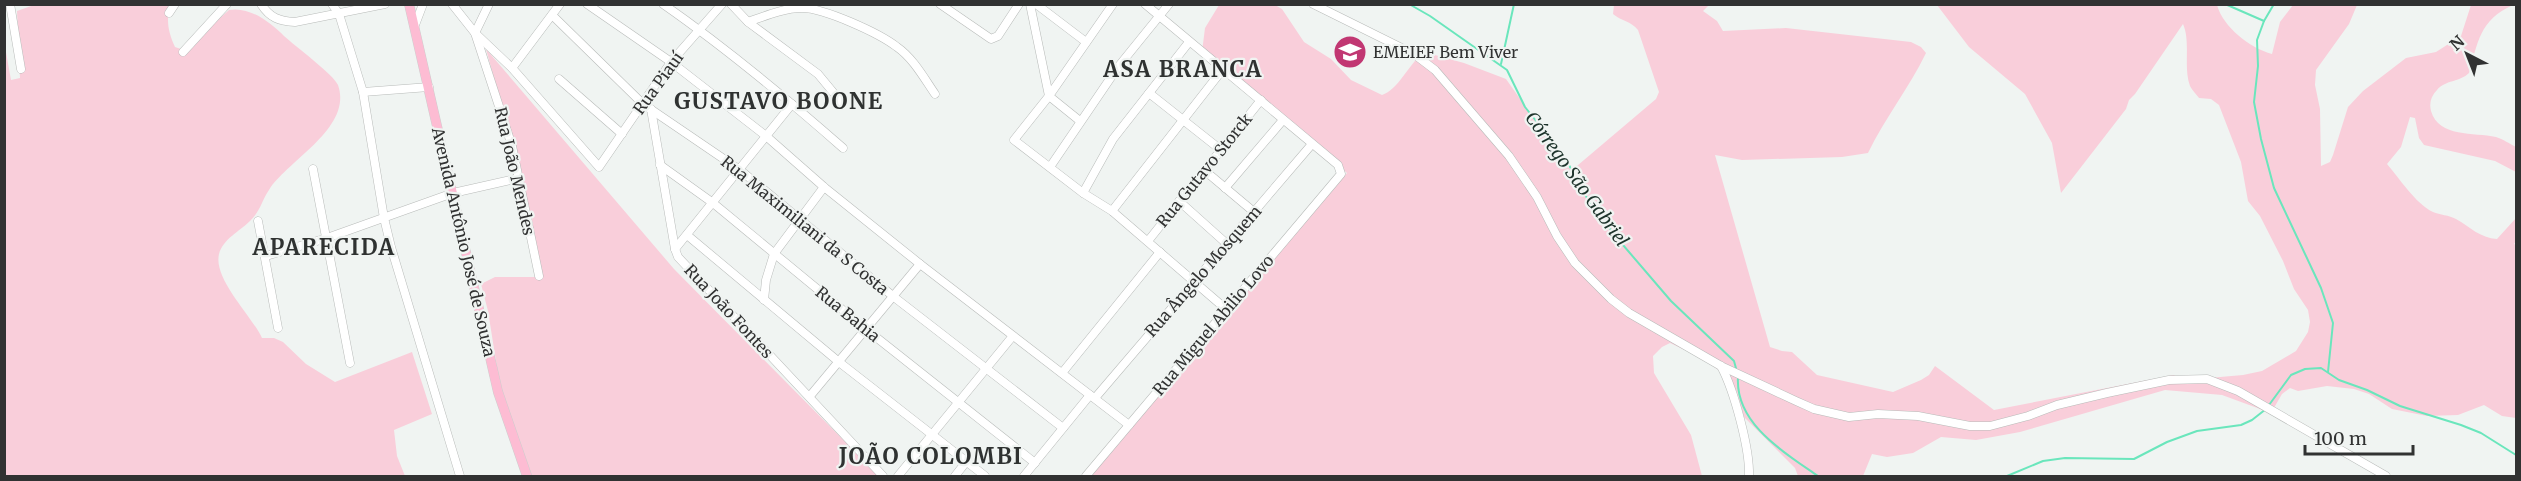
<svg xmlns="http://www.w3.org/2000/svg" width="2521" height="481" font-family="Merriweather,serif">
<rect width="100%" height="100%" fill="#f0f4f2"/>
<g fill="#f9ceda">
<path d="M 34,5 L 170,5 C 166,20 168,32 175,47 L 184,50 L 229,10 C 249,6 270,22 284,36 C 295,46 334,75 338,85 C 353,128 288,160 269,190 C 262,200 260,212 250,221 C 240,231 223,239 219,254 C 213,279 252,316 262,338 L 274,338 L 283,342 L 306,364 L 335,382 L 412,352 L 432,414 L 394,430 L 397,456 L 405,476 L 5,476 L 4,41 L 11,80 L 20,78 L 17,11 Z"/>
<path d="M 1219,5 L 1275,5 L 1282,9 L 1304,42 L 1331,59 L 1351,80 L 1382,95 C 1398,90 1408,65 1424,52 L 1464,63 L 1506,79 L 1571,171 L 1656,99 L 1659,92 L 1638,30 C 1631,21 1621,21 1613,14 L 1614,5 L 1709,5 L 1703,11 L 1717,21 L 1723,31 L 1786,28 L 1911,42 L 1921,47 L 1926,53 C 1909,88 1885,118 1868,153 L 1842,157 L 1742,160 L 1715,155 L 1770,347 L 1782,351 L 1792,352 L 1817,375 L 1893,392 L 1921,380 L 1929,375 L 1935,366 L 1994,410 L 2174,375 L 2178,379 L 2186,380 L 2243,375 L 2262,371 L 2296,351 L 2308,332 L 2310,322 L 2308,310 L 2294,289 L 2283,261 L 2260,216 L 2248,201 L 2241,162 L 2219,105 L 2211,99 L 2199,98 C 2197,95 2192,90 2190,86 C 2183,67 2191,42 2183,24 L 2135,94 L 2129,100 L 2126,109 L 2061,193 L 2052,143 L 2025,94 L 1969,47 L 1937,5 L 2217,5 C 2223,27 2250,48 2272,54 L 2280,22 L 2293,5 L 2357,5 L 2349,24 L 2316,70 L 2315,85 L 2320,109 L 2321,166 L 2330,162 L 2333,155 L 2348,107 L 2363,91 L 2406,58 L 2436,52 L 2461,36 L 2471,5 L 2513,5 C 2479,20 2478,43 2469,73 C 2460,82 2445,80 2437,90 C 2431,96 2429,103 2431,111 C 2439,138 2474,132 2496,137 C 2503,139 2510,144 2516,147 L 2516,172 L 2495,161 L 2424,145 L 2419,138 L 2415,118 L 2410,117 L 2401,147 L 2387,164 C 2400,179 2415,203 2433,212 C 2440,215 2449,215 2456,219 C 2470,227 2480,238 2497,239 L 2516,218 L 2516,241 L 2514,244 L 2516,245 L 2516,418 L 2502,416 L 2484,405 L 2458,415 L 2427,416 L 2392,409 L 2369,394 L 2354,389 L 2327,386 L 2298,391 L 2290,388 L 2282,394 L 2271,413 L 2222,395 L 2165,390 L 2020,432 L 1976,440 L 1941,437 L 1913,453 L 1887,457 L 1872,454 L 1863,476 L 1798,476 L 1795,468 L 1744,417 L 1737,392 L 1729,377 L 1698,356 L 1670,343 L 1662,347 L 1653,356 L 1654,373 L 1691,435 L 1702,476 L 1088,476 L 1347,173 L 1202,52 L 1205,28 Z"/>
<polygon points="486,49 674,269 879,476 531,476 501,393 488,311 481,284 495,277 541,277 531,214"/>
</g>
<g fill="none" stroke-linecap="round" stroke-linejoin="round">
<g stroke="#6ae6bc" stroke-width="2">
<polyline points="1409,4 1430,16 1507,70 1525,107 1564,156 1587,198 1617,238 1671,301 1734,361 1737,372"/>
<polyline points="2225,4 2264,21"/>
<polyline points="2274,4 2264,21 2257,40 2258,66 2254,102 2261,139 2274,188 2321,288 2333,323 2328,372"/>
<polyline points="1501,64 1514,4"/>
<path d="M 1738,377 C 1735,424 1785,453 1818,476"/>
<polyline points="2269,405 2291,375 2305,369 2321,368 2339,380 2367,390 2400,406 2461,425 2481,433 2516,455"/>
<polyline points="2007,476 2043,461 2065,458 2134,459 2167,442 2197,431 2241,425 2252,420 2266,409"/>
</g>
<g stroke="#b8bbb9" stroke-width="9">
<g id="minor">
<polyline points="10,4 21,69"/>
<path d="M 261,4 C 270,18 279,21 295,22 L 385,4"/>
<polyline points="332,4 339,14 363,92 384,218 391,247 460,476"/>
<polyline points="452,4 475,33 512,68 599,167 671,62 722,4"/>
<polyline points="489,4 475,33 512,146 539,276"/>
<polyline points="587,4 671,62 766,136 824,187 920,264 1129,425"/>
<path d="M 663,4 C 726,48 785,97 843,148"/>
<polyline points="731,4 748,22 818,74 842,103"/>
<polyline points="940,4 991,39 998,36 1019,4"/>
<polyline points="1030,4 1049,96 1080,121"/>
<polyline points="1036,4 1086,42"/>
<polyline points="1113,4 1049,96 1014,140 1083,193 1112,211 1227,310"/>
<polyline points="1313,4 1414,54 1435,70 1509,156 1537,197 1557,236 1575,263 1611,299 1629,313 1721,366 1796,401 1814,409 1849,417 1878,414 1918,416 1970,426 1990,426 2028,416 2057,405 2107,393 2169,380 2207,379 2238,391 2386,476"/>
<polyline points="169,13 175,4"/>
<polyline points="552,15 643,104 740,170 894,297 1063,428"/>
<path d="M 748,22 C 765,16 784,8 802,8 C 824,8 879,33 897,47 C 913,58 924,78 935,94"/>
<polyline points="415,25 423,4"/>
<polyline points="183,52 227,4"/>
<polyline points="512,68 560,4"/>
<polyline points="559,79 622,134"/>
<polyline points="363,92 429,87"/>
<polyline points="1149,93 1221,150"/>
<polyline points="651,109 675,249 678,257 883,476"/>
<polyline points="660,165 713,203 867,330 1035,463"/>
<polyline points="1050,167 1118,67 1169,4"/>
<polyline points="313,169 350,363"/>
<polyline points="1204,170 1254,212"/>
<polyline points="1225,188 1283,120"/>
<polyline points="1083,193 1113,139 1189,42"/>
<polyline points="1179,201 1227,244"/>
<polyline points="1112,211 1223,69"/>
<polyline points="258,221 278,328"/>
<polyline points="687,235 839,362 985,476"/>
<polyline points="1148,241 1261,100"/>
<polyline points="675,249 792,104"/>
<polyline points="266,256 327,238 453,193 519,178"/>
<polyline points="764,300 766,280 774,254 824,187"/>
<path d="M 1721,366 C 1734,390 1750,449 1749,476"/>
<polyline points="1062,373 1160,252"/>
<polyline points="810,396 920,264"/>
<polyline points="1095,398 1312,144"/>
<polyline points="898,476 1012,337"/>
<polyline points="955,476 966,462"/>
<polyline points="1024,476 1090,395"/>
<polyline points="1086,476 1341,174 1338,165 1145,4"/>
</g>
</g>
<g stroke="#cecece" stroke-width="10">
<polyline id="major" points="409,4 498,392 527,476"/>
</g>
<use href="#minor" stroke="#fff" stroke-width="8"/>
<use href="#major" stroke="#fdbcd3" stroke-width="9"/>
</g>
<defs>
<g id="school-disc" transform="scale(1.725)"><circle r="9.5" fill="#c13772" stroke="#f0f4f2"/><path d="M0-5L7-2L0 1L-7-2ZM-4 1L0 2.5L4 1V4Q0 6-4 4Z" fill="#fff"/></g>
</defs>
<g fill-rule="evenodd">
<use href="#school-disc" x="1350" y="52"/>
</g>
<g text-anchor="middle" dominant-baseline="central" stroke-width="4.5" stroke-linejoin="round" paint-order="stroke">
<g font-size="16" fill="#313232" stroke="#f0f4f2" text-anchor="start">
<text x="1373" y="52">EMEIEF Bem Viver</text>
</g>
<g font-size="16" fill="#313232" stroke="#f0f4f2">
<text transform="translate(658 83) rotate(-54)">Rua Piauí</text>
<text transform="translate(1204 170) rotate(-51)">Rua Gutavo Storck</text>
<text transform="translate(515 171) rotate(77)">Rua João Mendes</text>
<text transform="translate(805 225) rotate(39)">Rua Maximiliani da S Costa</text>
<text transform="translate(464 242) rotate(77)">Avenida Antônio José de Souza</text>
<text transform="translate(1203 271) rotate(-49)">Rua Ângelo Mosquem</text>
<text transform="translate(729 311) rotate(47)">Rua João Fontes</text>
<text transform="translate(848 314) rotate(39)">Rua Bahia</text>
<text transform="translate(1213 325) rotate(-50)">Rua Miguel Abilio Lovo</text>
</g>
<g font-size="18" font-style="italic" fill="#1d332b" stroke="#f0f4f2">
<text transform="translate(1577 179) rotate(54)">Córrego São Gabriel</text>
</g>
<g font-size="22" font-weight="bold" letter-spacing="1.5" fill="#2f3231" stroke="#f0f4f2">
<text x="1183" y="69">ASA BRANCA</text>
<text x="779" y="101">GUSTAVO BOONE</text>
<text x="324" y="247">APARECIDA</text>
<text x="931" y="456">JOÃO COLOMBI</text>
</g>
</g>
<rect width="2521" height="481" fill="none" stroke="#313232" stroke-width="12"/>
<g transform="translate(2467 54) rotate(318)" stroke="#f0f4f2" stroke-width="4.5" paint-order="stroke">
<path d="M0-4.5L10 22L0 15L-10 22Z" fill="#313232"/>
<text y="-9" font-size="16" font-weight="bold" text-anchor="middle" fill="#313232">N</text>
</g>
<path d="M2305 445v9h108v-9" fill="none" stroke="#313232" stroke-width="3"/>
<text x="2314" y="445" font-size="18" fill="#313232" stroke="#f0f4f2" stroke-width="4.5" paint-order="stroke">100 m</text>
</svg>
